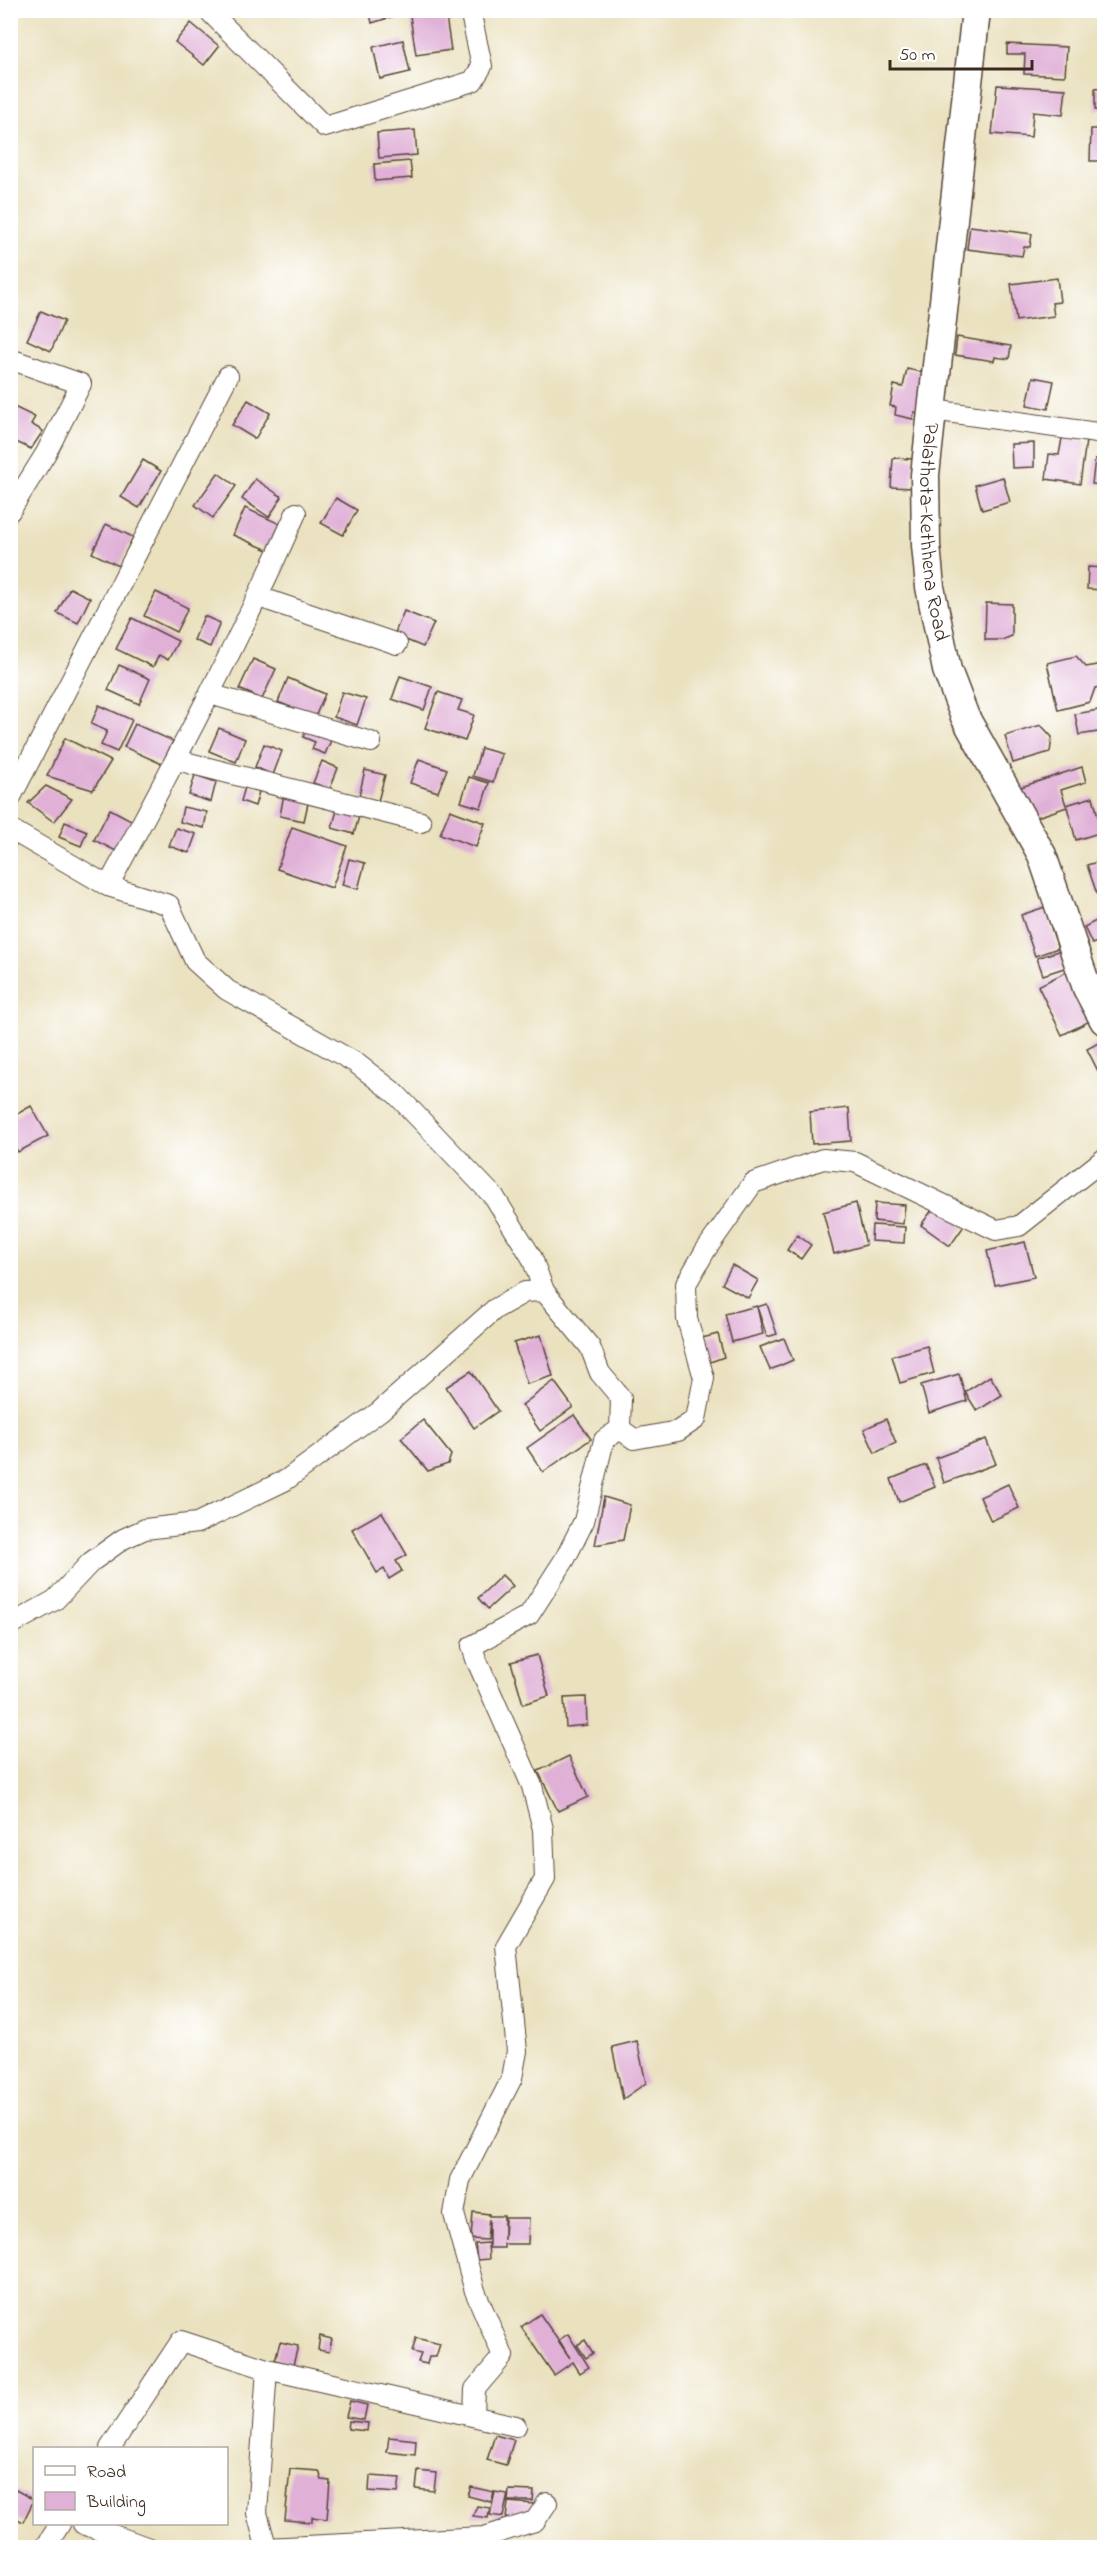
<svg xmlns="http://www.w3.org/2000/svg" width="1115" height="2558" font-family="'Indie Flower',sans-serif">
<rect width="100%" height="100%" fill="#fff"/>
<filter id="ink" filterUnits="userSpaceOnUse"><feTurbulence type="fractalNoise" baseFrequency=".0167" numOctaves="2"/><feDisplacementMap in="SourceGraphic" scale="12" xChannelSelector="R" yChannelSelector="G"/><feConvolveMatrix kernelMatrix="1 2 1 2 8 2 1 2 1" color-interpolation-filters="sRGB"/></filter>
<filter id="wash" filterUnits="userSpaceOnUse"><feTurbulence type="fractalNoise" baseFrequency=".008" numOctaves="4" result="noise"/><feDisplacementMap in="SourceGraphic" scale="24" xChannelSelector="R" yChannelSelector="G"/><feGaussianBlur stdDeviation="1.35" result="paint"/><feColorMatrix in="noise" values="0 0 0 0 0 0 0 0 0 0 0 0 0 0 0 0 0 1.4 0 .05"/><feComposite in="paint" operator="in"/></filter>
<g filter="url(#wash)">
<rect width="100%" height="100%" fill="#eae1bf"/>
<g id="blocks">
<g fill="#e0b0d7">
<polygon points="369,10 403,10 404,13 372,23"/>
<polygon points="445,10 451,50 416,55 410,16"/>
<polygon points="191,23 219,46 204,65 175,42"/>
<polygon points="403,40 410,72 380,79 373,47"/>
<polygon points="1007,44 1067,47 1065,76 1024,74 1025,54 1007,54"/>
<polygon points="997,85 1066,89 1063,115 1033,112 1031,137 992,134"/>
<polygon points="1104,88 1104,110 1095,110 1095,89"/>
<polygon points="1091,129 1104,129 1104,161 1090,161"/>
<polygon points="415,130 417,155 379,158 377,133"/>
<polygon points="410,161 412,178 375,181 374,164"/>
<polygon points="970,226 1032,234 1030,247 1024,247 1022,256 967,249"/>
<polygon points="1057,278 1060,302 1052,303 1054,316 1016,321 1011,284"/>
<polygon points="41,311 64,321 51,351 27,340"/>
<polygon points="957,337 1011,346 1009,359 995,357 994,361 955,355"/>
<polygon points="907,369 931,374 922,414 914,412 913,419 895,415 896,407 890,406 894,385 903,387"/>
<polygon points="1033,377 1054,381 1048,409 1027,405"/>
<polygon points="248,400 270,413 255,439 232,425"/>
<polygon points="10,405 35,417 31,424 43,431 31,449 10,439"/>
<polygon points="1062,438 1086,441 1080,484 1046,479 1049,454 1059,455"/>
<polygon points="1034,443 1034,467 1012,468 1011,444"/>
<polygon points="893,458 914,459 912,488 891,487"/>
<polygon points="1095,459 1104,460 1104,485 1092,484"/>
<polygon points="143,460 161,471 139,508 121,497"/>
<polygon points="218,473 236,486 213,518 195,505"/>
<polygon points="1003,477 1010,502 982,510 975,485"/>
<polygon points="255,479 282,497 269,517 242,499"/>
<polygon points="336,498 357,510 343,535 321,523"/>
<polygon points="245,508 280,524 268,550 233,535"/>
<polygon points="106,524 133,537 119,566 92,553"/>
<polygon points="1088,567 1104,568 1104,590 1087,589"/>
<polygon points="70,588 90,598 78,623 57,613"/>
<polygon points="156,592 188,608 176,632 144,616"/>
<polygon points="986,603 1012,604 1012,636 1002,640 985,640"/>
<polygon points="404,611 434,623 423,647 394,635"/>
<polygon points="204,616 220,623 210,647 194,640"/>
<polygon points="132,618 178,641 168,660 159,655 153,667 116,649"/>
<polygon points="1076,656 1086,667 1104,664 1104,686 1095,688 1090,702 1058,710 1047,663"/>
<polygon points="253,659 276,669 262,699 239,689"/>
<polygon points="119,665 150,679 139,704 108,690"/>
<polygon points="400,676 432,687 424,710 392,699"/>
<polygon points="288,678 325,694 315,717 278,702"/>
<polygon points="342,692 366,699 357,725 334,717"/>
<polygon points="438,692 462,700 458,710 474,715 465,741 425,728"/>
<polygon points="99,705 132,720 117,752 101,745 107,731 91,724"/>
<polygon points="1104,709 1104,731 1079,735 1075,714"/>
<polygon points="135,724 173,741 162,764 124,747"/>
<polygon points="1041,725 1052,737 1050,752 1013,763 1005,736"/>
<polygon points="219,728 245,739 236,762 209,751"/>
<polygon points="307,728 332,738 325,754 312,749 315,742 303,737"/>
<polygon points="65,738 111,761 93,790 47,776"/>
<polygon points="264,744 282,751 273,775 255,767"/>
<polygon points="481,748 502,754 493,782 473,776"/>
<polygon points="419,759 447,769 438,792 410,783"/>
<polygon points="322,761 338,768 330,789 313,783"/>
<polygon points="1082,767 1086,782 1061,790 1066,805 1093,797 1102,832 1076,840 1067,807 1028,820 1018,788"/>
<polygon points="365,770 385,775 378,801 359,796"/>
<polygon points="195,775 216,782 211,802 189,795"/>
<polygon points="469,777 489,783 481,808 461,802"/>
<polygon points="246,784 260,788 255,806 241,801"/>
<polygon points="46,786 72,799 54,822 28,803"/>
<polygon points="284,794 309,799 304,821 280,816"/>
<polygon points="183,807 207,812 204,828 180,822"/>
<polygon points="338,807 360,813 354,834 332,828"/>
<polygon points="110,809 135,822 120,853 94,840"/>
<polygon points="450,810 485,823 476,847 440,834"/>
<polygon points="65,822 87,831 81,846 59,837"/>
<polygon points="292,827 347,846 332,888 277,869"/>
<polygon points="176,828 196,834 189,853 169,846"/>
<polygon points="349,859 365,863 358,889 342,885"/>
<polygon points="1104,860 1104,892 1097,894 1087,865"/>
<polygon points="1045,907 1058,948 1035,956 1021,915"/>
<polygon points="1104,917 1104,947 1101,940 1092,944 1084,927"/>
<polygon points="1061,950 1067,967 1043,975 1037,958"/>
<polygon points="1066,972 1090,1021 1062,1035 1038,986"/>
<polygon points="1104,1040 1104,1076 1101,1077 1087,1049"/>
<polygon points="31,1106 48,1136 18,1152 10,1139 10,1118"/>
<polygon points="849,1108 851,1141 812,1144 810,1112"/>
<polygon points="856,1203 866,1245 834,1254 823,1212"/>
<polygon points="875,1203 905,1205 903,1224 874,1221"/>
<polygon points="935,1206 964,1226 950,1246 921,1225"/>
<polygon points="872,1225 905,1227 904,1243 871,1241"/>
<polygon points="797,1235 811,1245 801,1259 787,1250"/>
<polygon points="1025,1242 1034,1277 995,1285 987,1251"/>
<polygon points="732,1265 758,1280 748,1298 722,1284"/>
<polygon points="767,1304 777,1334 767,1337 757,1307"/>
<polygon points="757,1306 763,1334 732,1342 725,1314"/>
<polygon points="718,1334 724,1357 705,1364 698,1339"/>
<polygon points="541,1335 553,1376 527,1384 514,1343"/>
<polygon points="784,1338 793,1360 770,1370 760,1347"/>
<polygon points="927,1346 934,1373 900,1383 892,1356"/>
<polygon points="471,1371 498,1411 474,1428 446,1387"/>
<polygon points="959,1374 967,1401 929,1413 921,1385"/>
<polygon points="990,1376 1002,1395 977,1411 965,1392"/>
<polygon points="554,1381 573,1407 540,1431 522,1405"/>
<polygon points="574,1415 591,1439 543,1472 527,1448"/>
<polygon points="886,1419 896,1443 875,1453 864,1429"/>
<polygon points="423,1420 451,1455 448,1464 428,1471 401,1438"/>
<polygon points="986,1439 996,1464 944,1483 936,1458"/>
<polygon points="926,1465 935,1487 899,1502 891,1479"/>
<polygon points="1008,1484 1019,1508 991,1521 980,1497"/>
<polygon points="604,1497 630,1505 623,1540 595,1545"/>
<polygon points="382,1512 407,1555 396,1561 402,1571 389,1579 384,1569 377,1573 352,1529"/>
<polygon points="502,1575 513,1586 488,1609 478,1598"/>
<polygon points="537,1655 549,1696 523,1704 511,1662"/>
<polygon points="586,1697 587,1725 566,1727 564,1698"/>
<polygon points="569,1756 588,1797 558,1811 538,1771"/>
<polygon points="637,2041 646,2083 623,2099 612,2047"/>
<polygon points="473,2212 489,2214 489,2216 504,2216 504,2240 505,2218 529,2218 528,2244 504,2244 504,2248 489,2248 489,2219 487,2240 471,2239"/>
<polygon points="488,2243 489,2259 477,2260 475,2244"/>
<polygon points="540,2314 570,2358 559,2340 568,2334 589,2367 580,2373 573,2362 554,2375 521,2327"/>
<polygon points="320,2336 332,2339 329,2352 318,2350"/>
<polygon points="416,2338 440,2344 436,2357 429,2357 427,2364 418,2362 421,2354 412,2352"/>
<polygon points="585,2340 593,2353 586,2358 577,2345"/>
<polygon points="280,2342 298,2346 293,2365 275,2360"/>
<polygon points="350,2401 367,2405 364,2420 346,2417"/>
<polygon points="349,2421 368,2423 367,2431 348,2429"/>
<polygon points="495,2435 514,2440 506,2465 487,2460"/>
<polygon points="389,2437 416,2440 415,2455 387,2452"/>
<polygon points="290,2469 319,2471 322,2480 330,2481 327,2519 312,2517 312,2522 285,2520"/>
<polygon points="418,2471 436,2473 434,2491 416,2489"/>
<polygon points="370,2476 400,2478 398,2493 369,2491"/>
<polygon points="471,2487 494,2492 491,2502 468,2496"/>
<polygon points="14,2489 34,2500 23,2522 10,2515 10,2496"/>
<polygon points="509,2490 534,2491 533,2501 508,2501"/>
<polygon points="495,2492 508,2494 503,2517 490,2515"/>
<polygon points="508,2502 534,2504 528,2520 506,2519"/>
<polygon points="477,2506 490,2508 488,2518 473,2516"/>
</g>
</g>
</g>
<g filter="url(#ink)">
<use href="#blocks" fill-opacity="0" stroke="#554536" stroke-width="1.5"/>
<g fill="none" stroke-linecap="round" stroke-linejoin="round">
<g stroke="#554536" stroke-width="22">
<g id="street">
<polyline points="208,10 325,127 473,81 482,66 470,10"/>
<polyline points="10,359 81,384 46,453 10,511"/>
<polyline points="933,410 1104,434"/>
<polyline points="259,597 397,644"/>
<polyline points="210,694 371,742"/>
<polyline points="177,760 421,822"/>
<polyline points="10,799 228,376"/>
<polyline points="10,829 108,886 169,905 195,961 227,990 356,1063 396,1094 495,1198 532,1258 544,1291"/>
<path d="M 108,886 C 174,764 239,641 296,513"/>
<polyline points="10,1625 55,1600 91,1562 123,1539 145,1529 197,1523 286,1480 380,1411 495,1309 525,1292 544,1291 590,1347 600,1373 621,1398 620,1429 634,1439 678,1431 696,1419 704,1378 687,1319 686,1284 705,1251 753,1183 823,1159 855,1162 996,1230 1019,1226 1104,1159"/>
<polyline points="474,2416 475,2389 503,2356 475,2291 454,2214 460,2180 512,2078 517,2051 506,1946 545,1879 543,1829 532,1786 476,1659 472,1646 529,1615 565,1559 584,1521 604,1440 620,1429"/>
<polyline points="110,2448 181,2341 267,2369 516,2426"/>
<polyline points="83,2524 149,2548"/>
<polyline points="266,2546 257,2513 267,2369"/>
<polyline points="45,2548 60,2524"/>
<polyline points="266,2548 484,2537 535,2521 547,2503"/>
</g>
</g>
<g stroke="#554536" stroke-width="31">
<g id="secondary">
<path id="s1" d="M 976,10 L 925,475 L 926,545 L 930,587 L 947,670 L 965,717 L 1042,855 L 1087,988 L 1104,1020"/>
</g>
</g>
<use href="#street" stroke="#fff" stroke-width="20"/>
<use href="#secondary" stroke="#fff" stroke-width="28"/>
</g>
</g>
<g text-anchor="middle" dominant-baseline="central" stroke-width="6" stroke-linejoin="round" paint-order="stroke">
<g font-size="21" fill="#3b2a1e" stroke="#fff">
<text stroke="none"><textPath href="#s1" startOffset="525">Palathota-Kethhena Road</textPath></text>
</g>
</g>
<rect width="1115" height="2558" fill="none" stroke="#fff" stroke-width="36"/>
<rect x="33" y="2447" width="195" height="78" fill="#ffffff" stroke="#b1aaa5" stroke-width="1.5"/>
<rect x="45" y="2466" width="30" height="9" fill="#ffffff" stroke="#b1aaa5" stroke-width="1.5"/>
<text x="87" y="2477" font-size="18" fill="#3b2a1e">Road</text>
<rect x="45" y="2492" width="30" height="18" fill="#e0b0d7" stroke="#b1aaa5" stroke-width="1.5"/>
<text x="87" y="2507" font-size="18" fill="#3b2a1e">Building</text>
<path d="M890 60v9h142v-9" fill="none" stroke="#3b2a1e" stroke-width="3"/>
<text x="899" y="60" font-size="18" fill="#3b2a1e" stroke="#ffffff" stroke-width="4.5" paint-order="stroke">50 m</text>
</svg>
